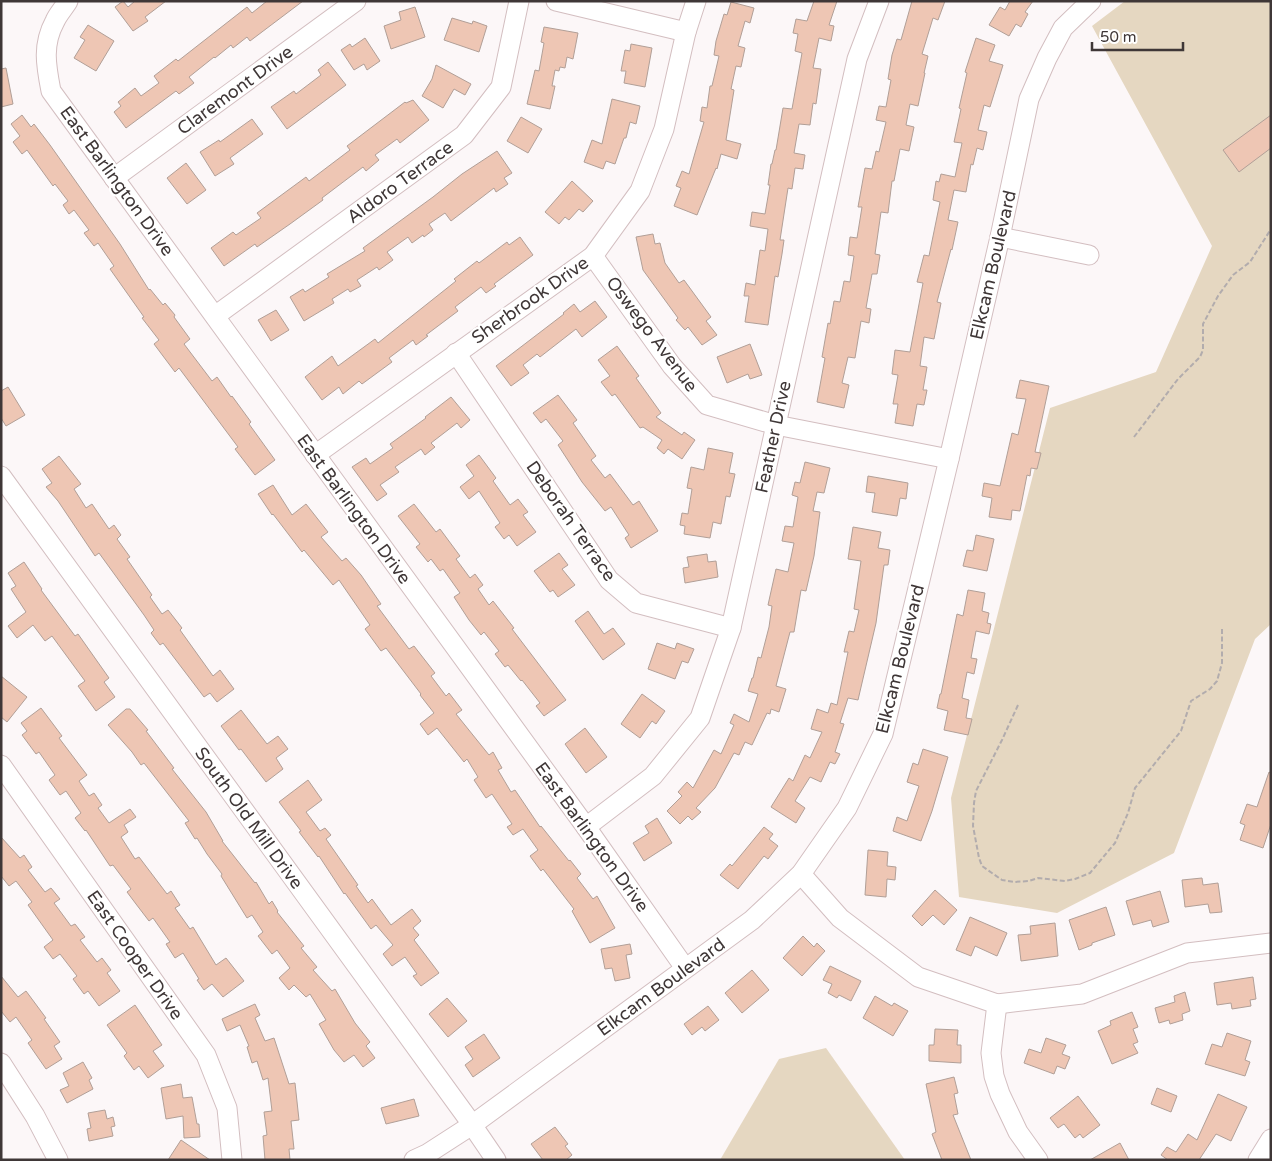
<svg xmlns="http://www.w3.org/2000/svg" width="1272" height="1161" font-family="'Varela Round',sans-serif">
<rect width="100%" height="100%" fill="#fcf7f8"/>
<g fill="#e5d7c1">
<polygon points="1125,1 1271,1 1271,624 1255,639 1174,853 1057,913 959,897 951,798 1050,408 1156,372 1212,246 1092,26"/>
<polygon points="826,1048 905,1160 720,1160 779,1059"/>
</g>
<g fill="#eec6b4" stroke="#b19f97">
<polygon points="123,1 128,7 135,1 166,1 145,17 148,21 133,31 115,7"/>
<polygon points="267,1 303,1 250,41 247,37 233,48 231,45 215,58 214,57 189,77 194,83 179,94 176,91 126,128 114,112 121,106 118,102 135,88 141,96 159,83 154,76 176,59 178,61 247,7 252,13"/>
<polygon points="814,1 837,1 829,25 834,26 831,41 819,38 813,68 821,69 816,104 813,103 810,125 799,124 794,153 805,155 803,169 795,168 792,189 788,188 780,240 784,240 782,254 778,277 775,276 768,325 745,322 749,296 744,296 746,283 755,285 760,250 765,251 768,229 750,226 752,212 765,214 770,185 768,185 771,164 772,164 775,150 776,150 783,108 792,109 802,53 795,51 798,34 793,33 796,19 807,21"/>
<polygon points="912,1 945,1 938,20 933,18 922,54 928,56 924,73 925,73 918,106 910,104 906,125 914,127 909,151 900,149 894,181 892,181 888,213 881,212 875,254 880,255 877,274 872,274 866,308 871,309 869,323 861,321 855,358 848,357 842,383 849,385 844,408 817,402 825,358 822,357 828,323 830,324 834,301 840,302 844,281 850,282 854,256 848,255 850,237 857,238 862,207 858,207 865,168 872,169 876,151 879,152 886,122 876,120 879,106 886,107 891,80 888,79 892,55 897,39 901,40"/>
<polygon points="1010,1 1033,1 1025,12 1028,14 1021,27 1016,24 1009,36 989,25 1000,7 1005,10"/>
<polygon points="731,2 754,8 750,23 745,21 738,46 745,48 741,67 736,66 731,89 734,90 726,140 741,144 737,159 721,154 717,169 716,168 697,215 674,206 681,188 676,186 682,171 689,174 695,153 704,122 700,121 702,107 707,108 710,86 712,86 719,56 714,55 716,41 724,14 727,15"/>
<polygon points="415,7 425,37 391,49 384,26 401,20 399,12"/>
<polygon points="452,18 472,24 473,21 487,26 479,52 444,40"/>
<polygon points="88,25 114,41 96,71 74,58 85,40 80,37"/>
<polygon points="544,27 578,33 573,59 567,57 565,68 560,67 559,71 555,70 552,86 555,86 550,109 527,104 535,70 539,71 544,43 541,42"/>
<polygon points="365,38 380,61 367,70 364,64 354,70 341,50 350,44 352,47"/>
<polygon points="976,38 995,45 989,61 1003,65 990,107 984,105 978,130 987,132 983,150 977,148 973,165 971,164 966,192 954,190 948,220 958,222 952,250 951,249 937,302 941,303 934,339 924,337 920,366 927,367 923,390 927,390 924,405 917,404 913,426 895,423 898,404 893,404 898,375 892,374 895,350 910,352 923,283 917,282 924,255 929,256 940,202 933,200 936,181 939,182 941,174 955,177 962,143 954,142 961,109 959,108 967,73 965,72"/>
<polygon points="631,44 652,48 645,87 624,83 626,71 621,71 625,50 630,51"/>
<polygon points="328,62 346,85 287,129 271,107 294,91 296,94 321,75 318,70"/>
<polygon points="436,65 471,84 465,95 454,89 443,108 422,96 432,79"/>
<polygon points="6,68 13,104 1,107 1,69"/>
<polygon points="612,99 640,106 636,124 630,122 626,138 624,138 615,164 606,161 603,169 584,162 592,140 602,144"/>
<polygon points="413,100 429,120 400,143 397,139 375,155 379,160 366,171 363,167 322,198 323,200 290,224 257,247 255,244 224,266 211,248 233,232 236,235 261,218 257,213 306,177 309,181 350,150 347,146 405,102 406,103"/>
<polygon points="22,115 31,127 34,124 50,145 120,244 149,290 150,289 163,305 165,303 175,315 174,317 190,339 184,344 212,381 217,377 231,397 232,396 251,422 249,424 275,460 255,475 235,449 238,447 179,368 175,372 154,344 159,340 142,318 144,317 110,269 114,266 98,243 94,246 84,233 89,230 74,210 69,214 63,205 68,201 55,184 53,186 27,150 22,154 13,142 20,136 11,124"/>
<polygon points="1271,115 1271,148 1239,172 1223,150"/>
<polygon points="521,117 542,129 528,153 507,141"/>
<polygon points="252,119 263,134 230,158 234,164 215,176 200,152 219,140 220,142"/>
<polygon points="497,151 512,173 504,178 508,184 496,192 494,188 451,221 445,213 429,224 433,230 424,237 423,235 412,243 408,237 387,252 393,260 379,270 377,267 357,280 361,286 350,292 348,289 332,299 334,303 304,321 290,297 303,289 305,292 329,277 327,274 365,251 363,248 433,197 462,174"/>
<polygon points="186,163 206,190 187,204 167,178"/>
<polygon points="572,181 593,201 583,212 579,209 569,220 565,217 559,224 545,212"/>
<polygon points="653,234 655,244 660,243 665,263 679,283 684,280 711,317 706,321 717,335 702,345 688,327 685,330 676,320 678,318 643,270 636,237"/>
<polygon points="520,237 533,255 494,284 496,286 486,293 481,287 455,307 458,311 426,335 428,336 416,345 413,340 389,358 392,362 362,384 359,381 343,394 339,387 322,400 305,377 332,356 338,366 375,339 378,343 456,281 454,279 477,261 479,263 507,242 509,245"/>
<polygon points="595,301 607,317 582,337 576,329 540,357 537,354 523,365 529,373 511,386 496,366 564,314 563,313 574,304 580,312"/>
<polygon points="276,310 289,330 271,341 258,320"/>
<polygon points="750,344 762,375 750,379 748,374 727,383 717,357"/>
<polygon points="617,346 639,376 636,378 661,413 656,417 682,435 684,432 695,440 682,459 668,449 664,454 657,448 662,440 643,427 640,428 615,394 612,396 601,382 610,376 598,360"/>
<polygon points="1020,380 1049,386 1035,452 1041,453 1037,469 1031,468 1030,476 1027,475 1020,511 1012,510 1011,520 989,517 992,498 982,496 984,483 1000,486 1012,433 1018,435 1026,399 1016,398"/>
<polygon points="8,387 25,415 6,426 1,418 1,391"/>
<polygon points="558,395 577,420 573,423 596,456 591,460 605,478 610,474 633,505 639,501 658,531 631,548 625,538 629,535 611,507 605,511 582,482 558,445 563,441 546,419 541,423 533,413"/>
<polygon points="451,397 470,420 461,428 457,423 431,443 435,447 425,455 421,449 395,467 399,472 380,485 387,494 377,501 352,467 366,458 370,464 393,448 390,444 426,418 425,417"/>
<polygon points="708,448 733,453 729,473 735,474 730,497 726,496 721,524 713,522 710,538 684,534 685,526 680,525 682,513 688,514 692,489 687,488 691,467 704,470"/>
<polygon points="479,455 496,478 493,481 510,505 518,499 528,512 523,515 536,532 517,546 509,535 504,539 495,527 500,523 479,491 469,499 460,487 474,476 466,465"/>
<polygon points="59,456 81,484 74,489 86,508 92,504 109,529 114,525 121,535 117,539 130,557 127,559 152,595 150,597 162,614 168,610 182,628 180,630 213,676 220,670 234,689 217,702 210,693 204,697 163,643 160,645 151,633 154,630 144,615 99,553 95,556 58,501 46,487 52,483 42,469"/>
<polygon points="805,462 830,468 824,493 817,492 813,511 820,512 814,556 806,591 801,590 794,632 790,632 776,686 786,689 779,712 771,709 770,714 767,713 752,745 745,742 739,755 734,753 715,788 696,808 701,812 692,820 688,816 680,824 667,811 682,796 678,792 687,782 693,788 714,750 721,754 734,725 730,723 734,714 749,722 758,694 748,691 752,678 753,678 758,657 761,658 769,627 772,606 768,605 776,569 788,572 794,543 782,541 785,526 793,527 798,497 792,495 795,482 800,483"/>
<polygon points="868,476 908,483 906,499 900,498 897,516 872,512 875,493 866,492"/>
<polygon points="273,485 292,515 306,504 328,532 321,537 342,561 346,558 361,575 381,604 377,606 409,649 414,646 435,673 431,676 446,696 449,693 462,710 456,714 489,755 493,752 502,768 498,770 511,792 515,790 540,827 541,826 569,861 570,860 581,874 577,878 593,899 597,896 615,928 590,943 572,911 574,909 543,869 541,871 530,856 538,850 523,829 513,835 507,827 512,824 492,794 486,798 474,780 478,777 467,759 464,762 437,728 428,735 420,724 434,713 420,695 421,694 386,648 381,651 365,629 370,625 339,580 333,585 304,550 302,552 273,514 272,515 258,494"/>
<polygon points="414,504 436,532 440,529 460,556 456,559 470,578 475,574 483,585 478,589 489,605 493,601 514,628 512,629 566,700 544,716 536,706 540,703 522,680 521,681 508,665 505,667 495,654 499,651 484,632 481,635 469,620 454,597 460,593 443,569 440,571 431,559 428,562 416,547 420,544 398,516"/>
<polygon points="853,527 881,532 878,548 890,550 888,565 884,565 876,623 858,700 848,698 840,723 844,724 835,752 840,754 835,764 830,762 821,782 810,777 795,801 805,808 796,823 771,807 789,778 793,781 805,755 810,758 822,732 811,729 817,709 828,713 831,703 837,705 848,652 844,652 849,631 854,632 859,610 854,609 861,561 848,559"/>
<polygon points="976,535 994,539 987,571 963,566 967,550 973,551"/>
<polygon points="559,553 568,565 562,569 575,585 558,597 553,590 550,592 534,571"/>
<polygon points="707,554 708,562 716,561 718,577 685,583 683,568 689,567 687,557"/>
<polygon points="24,562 42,589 41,590 75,636 78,634 109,678 104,682 115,697 96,711 78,686 85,681 52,636 45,641 33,625 17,638 8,626 26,612 11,589 16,586 8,573"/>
<polygon points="968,590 985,593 982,611 989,613 987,623 991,624 989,634 976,631 971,658 977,659 974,674 967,672 962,698 969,700 966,718 972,719 968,735 944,730 948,711 937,708 940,694 941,694 957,614 963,616"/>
<polygon points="588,611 604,634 613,628 625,644 603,660 575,621"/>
<polygon points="657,643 675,649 677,643 694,649 688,663 682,661 675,679 648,669"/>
<polygon points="1,676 27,697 7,722 1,717"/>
<polygon points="642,694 665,711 656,724 652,721 640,738 621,724"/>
<polygon points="41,708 62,736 59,738 87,775 79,781 89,796 94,793 102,805 98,808 109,823 130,809 136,817 124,825 128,832 121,837 135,859 139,857 167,894 171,891 180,905 175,908 190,929 193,927 216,965 226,958 244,981 223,997 212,984 204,990 197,980 199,979 183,953 175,958 166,944 170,942 153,918 149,921 136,904 127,892 131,889 113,865 110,866 86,830 85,831 75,818 81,813 66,791 60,795 49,780 55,775 39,752 36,754 22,735 27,731 21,723"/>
<polygon points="126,709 130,709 148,730 146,731 174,768 172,769 206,812 223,841 222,841 255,883 256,882 269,904 272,901 278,911 277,912 304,946 301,948 317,967 313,970 332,991 335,989 355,1023 370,1042 366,1046 375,1058 363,1067 354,1055 344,1062 334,1050 319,1024 326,1020 310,994 306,997 294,985 289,990 279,978 290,968 277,950 272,954 258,936 263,932 252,915 247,918 221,876 222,874 207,854 197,838 195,839 185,823 189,821 144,763 141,765 132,752 108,725"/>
<polygon points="241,710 267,744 278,736 288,749 276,758 283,769 266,782 241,749 239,750 221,726"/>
<polygon points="585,728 607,757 586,773 565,744"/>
<polygon points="923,749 948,757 932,811 921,841 893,831 897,817 907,821 919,786 907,782 913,763 918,765"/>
<polygon points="1269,772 1271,773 1271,824 1263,848 1240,840 1245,825 1240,823 1247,804 1257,807"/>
<polygon points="308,780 322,800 306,812 320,831 325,828 331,835 326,839 358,885 356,886 368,903 372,899 391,925 412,909 421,921 413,928 419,935 414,940 439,973 421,986 413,976 417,974 405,957 392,966 383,954 393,945 376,925 371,929 345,893 344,894 319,856 318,857 299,832 301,831 279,802"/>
<polygon points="657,818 672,843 644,861 633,843 649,833 645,826"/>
<polygon points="764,827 773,834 769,839 778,846 768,859 764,856 738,889 720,875 730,864 732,866"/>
<polygon points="1,837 20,858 24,855 32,867 28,870 45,892 51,888 60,899 54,903 71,926 75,924 85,937 80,940 97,962 102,958 111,970 107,973 120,991 99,1006 88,991 84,994 73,979 77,976 60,954 53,959 44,947 53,940 28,905 32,902 16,881 9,886 1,876"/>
<polygon points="868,850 888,852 887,866 896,867 895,880 887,879 886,897 865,895"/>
<polygon points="1202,878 1203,885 1218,883 1222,912 1210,913 1208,904 1185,907 1182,880"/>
<polygon points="935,890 957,910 944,925 933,915 922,926 912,916"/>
<polygon points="1160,891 1169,922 1153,927 1151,920 1133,925 1126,901"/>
<polygon points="1106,907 1115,935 1092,943 1092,945 1079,950 1069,920"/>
<polygon points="970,917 1007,933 997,956 975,946 971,956 956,950"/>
<polygon points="1055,923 1058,956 1021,961 1018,935 1031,934 1030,926"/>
<polygon points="803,936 814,947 817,943 825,951 802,976 783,958"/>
<polygon points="630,944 632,954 626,955 630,978 615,981 612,968 605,969 601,949"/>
<polygon points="830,966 861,981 851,1001 839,995 837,998 828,993 832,984 823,980"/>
<polygon points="752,970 769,990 742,1013 725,993"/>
<polygon points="1,976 18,997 26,991 46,1018 44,1019 60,1042 54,1046 62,1059 46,1069 28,1043 32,1040 16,1017 10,1022 1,1011"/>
<polygon points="1253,977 1256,999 1250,1000 1251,1006 1232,1009 1231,1003 1217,1005 1214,983"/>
<polygon points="1185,992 1190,1011 1182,1014 1183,1020 1170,1024 1169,1020 1159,1023 1155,1008 1175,1002 1174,996"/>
<polygon points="875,996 892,1006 894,1003 908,1011 893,1036 863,1018"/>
<polygon points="447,998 467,1021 448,1037 429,1014"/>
<polygon points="255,1004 260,1015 255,1018 265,1041 274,1038 289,1084 295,1083 299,1120 291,1121 294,1149 289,1149 290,1160 265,1160 263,1136 267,1135 264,1112 272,1111 268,1078 263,1080 257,1061 252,1063 247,1047 249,1046 240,1025 227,1031 222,1019"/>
<polygon points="135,1005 162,1045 153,1051 164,1066 148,1078 139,1066 134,1070 124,1056 127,1053 107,1025"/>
<polygon points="708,1006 719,1020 705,1031 702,1027 692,1035 684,1024"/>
<polygon points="1132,1012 1138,1027 1133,1029 1138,1042 1133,1044 1138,1053 1112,1064 1098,1031 1111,1025 1110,1021"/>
<polygon points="935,1029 958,1030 957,1045 961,1045 961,1063 929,1061 929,1045 934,1045"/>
<polygon points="1227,1033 1251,1041 1245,1060 1250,1062 1245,1076 1205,1064 1212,1044 1222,1047"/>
<polygon points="484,1034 500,1058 473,1077 465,1065 473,1059 465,1047"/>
<polygon points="1046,1038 1066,1045 1062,1054 1070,1057 1065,1069 1057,1066 1054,1074 1024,1063 1029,1049 1041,1053"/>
<polygon points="83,1062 92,1078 89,1080 93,1089 67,1103 60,1090 69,1086 63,1073"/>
<polygon points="954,1077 958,1093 954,1094 958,1114 953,1115 971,1160 942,1160 932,1134 936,1132 926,1084"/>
<polygon points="181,1084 183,1098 192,1097 197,1124 199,1124 200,1137 184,1138 183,1116 166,1119 161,1088"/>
<polygon points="1157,1088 1177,1096 1171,1112 1151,1104"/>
<polygon points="1218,1094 1247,1107 1231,1141 1216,1134 1199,1160 1168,1160 1161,1155 1167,1147 1176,1152 1188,1134 1197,1140"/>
<polygon points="1078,1096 1100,1125 1083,1138 1080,1134 1075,1138 1064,1124 1058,1128 1050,1118"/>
<polygon points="414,1099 419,1116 386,1124 381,1108"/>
<polygon points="105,1110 107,1119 113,1117 115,1126 111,1127 113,1136 89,1141 87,1129 91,1128 88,1113"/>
<polygon points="555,1127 568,1144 565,1146 572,1155 566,1160 543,1160 531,1144"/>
<polygon points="181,1140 210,1160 168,1160"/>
<polygon points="1120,1143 1129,1160 1090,1160"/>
</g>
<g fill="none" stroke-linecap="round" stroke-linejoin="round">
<g stroke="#d3bec0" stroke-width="21">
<g id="minor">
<path d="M 68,1 C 64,8 58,14 55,21 C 42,45 46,65 51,91 L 586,827 L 685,968"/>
<polyline points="556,1 686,32"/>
<polyline points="114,178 356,1"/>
<polyline points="1000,237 1089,255"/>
<polyline points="593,256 672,366 707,405 776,425 949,459"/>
<polyline points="215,316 464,135 501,87 519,1"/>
<polyline points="456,353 609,580 636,603 731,628"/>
<polyline points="315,455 593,256 640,191 664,129 686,32 696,1"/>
<polyline points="1,476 466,1116 496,1160"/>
<polyline points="1,765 206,1055 227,1108 232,1160"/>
<polyline points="586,827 653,776 700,718 731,628 857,59 879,1"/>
<polyline points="801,874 840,918 918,977 997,1004 1082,994 1187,953 1271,943"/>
<polyline points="997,1004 991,1053 994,1076 1000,1094 1018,1132 1038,1160"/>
<polyline points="1,1063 35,1116 58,1160"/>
<polyline points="414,1160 427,1154 472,1125 752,920 801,874 847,808 883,734 949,459 1000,237 1029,99 1047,58 1063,28 1091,1"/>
<polyline points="1258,1160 1271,1139"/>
</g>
</g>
<g stroke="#b2acad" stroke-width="2" stroke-dasharray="5 2.5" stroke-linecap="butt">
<polyline points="1134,437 1178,379 1200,357 1203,350 1203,324 1218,296 1233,275 1250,262 1271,229"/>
<polyline points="1018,705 1002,740 976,791 974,803 973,826 979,858 982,866 1002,880 1014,882 1029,881 1038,878 1065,881 1075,879 1090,873 1115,843 1128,813 1135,788 1181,731 1191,701 1210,689 1217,681 1222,663 1222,629"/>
</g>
<use href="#minor" stroke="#fff" stroke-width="19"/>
</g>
<g text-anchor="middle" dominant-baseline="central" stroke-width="4.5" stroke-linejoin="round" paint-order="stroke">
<g font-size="18" fill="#3f3737" stroke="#fff">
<text transform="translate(235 90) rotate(-36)">Claremont Drive</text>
<text transform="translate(117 181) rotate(54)">East Barlington Drive</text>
<text transform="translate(400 182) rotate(-36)">Aldoro Terrace</text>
<text transform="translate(993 265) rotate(-77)">Elkcam Boulevard</text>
<text transform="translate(530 300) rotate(-35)">Sherbrook Drive</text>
<text transform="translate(652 334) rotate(53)">Oswego Avenue</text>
<text transform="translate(773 437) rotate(-78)">Feather Drive</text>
<text transform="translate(354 509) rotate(54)">East Barlington Drive</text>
<text transform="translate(571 521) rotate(55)">Deborah Terrace</text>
<text transform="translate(900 659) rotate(-76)">Elkcam Boulevard</text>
<text transform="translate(249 818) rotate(54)">South Old Mill Drive</text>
<text transform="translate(592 837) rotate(54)">East Barlington Drive</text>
<text transform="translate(135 955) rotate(55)">East Cooper Drive</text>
<text transform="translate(661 987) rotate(-36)">Elkcam Boulevard</text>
</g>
</g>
<rect width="1272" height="1161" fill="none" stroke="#3f3737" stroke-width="5"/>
<path d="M1092 42v8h91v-8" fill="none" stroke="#3f3737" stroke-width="2.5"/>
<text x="1100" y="42" font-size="15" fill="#3f3737" stroke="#ffffff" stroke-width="4" paint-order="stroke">50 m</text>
</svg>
